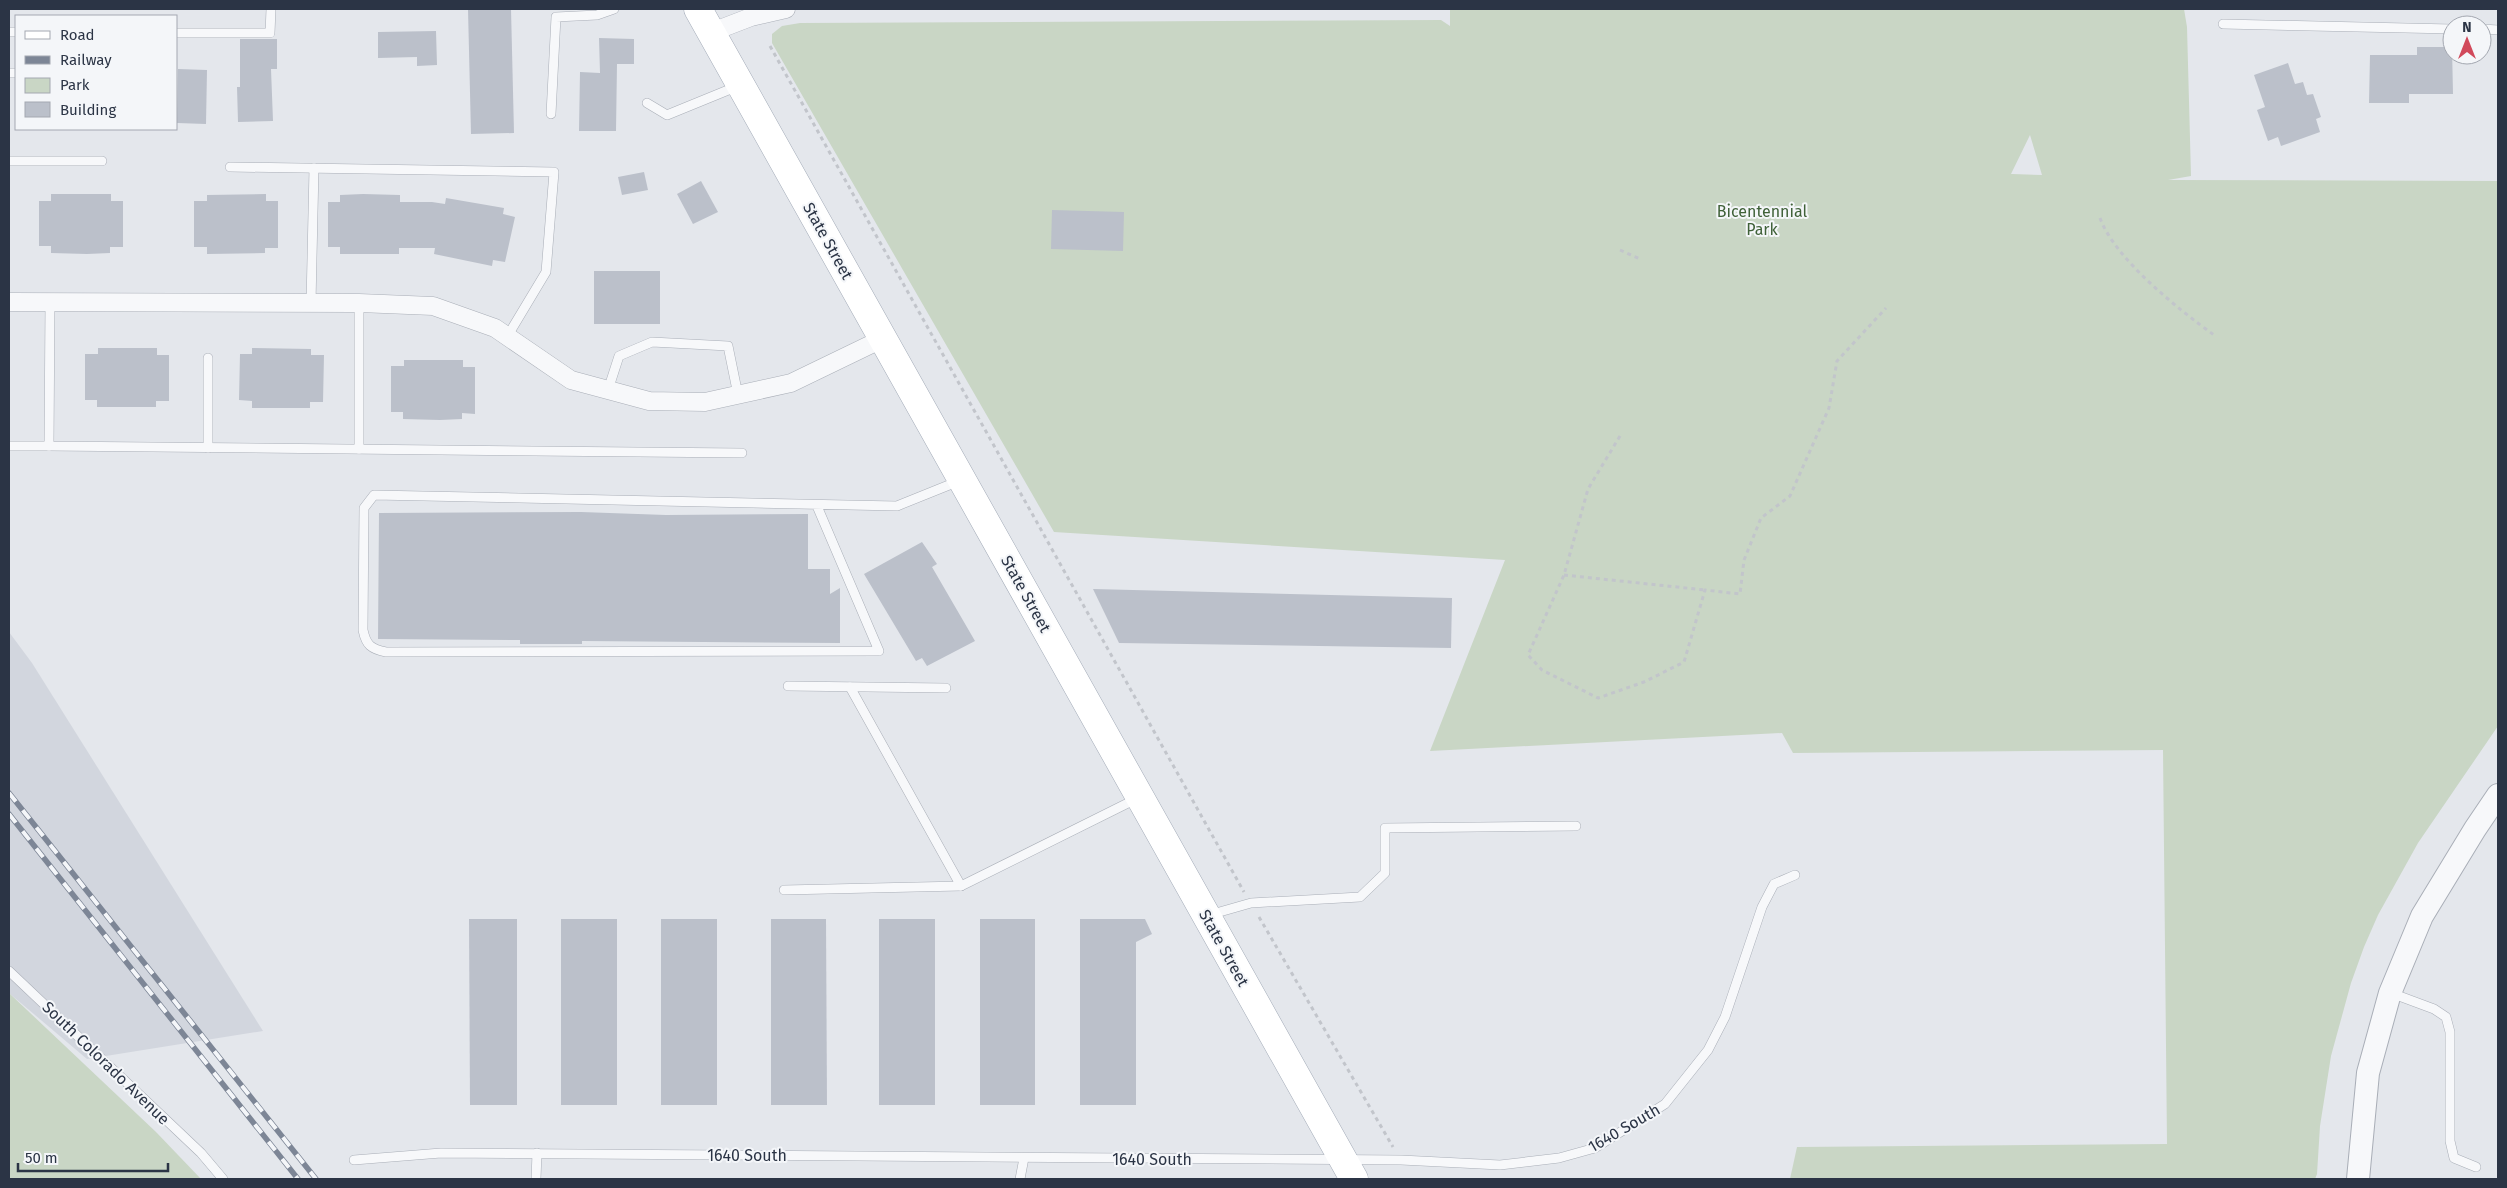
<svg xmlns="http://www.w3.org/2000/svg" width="2507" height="1188" font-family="'Fira Sans',sans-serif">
<rect width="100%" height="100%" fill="#e4e7ec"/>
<polygon fill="#d2d6de" points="9,632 32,663 263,1031 87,1059 9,993"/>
<g fill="#c9d6c5" fill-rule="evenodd">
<path d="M 1450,9 L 2184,9 L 2187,27 L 2191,176 L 2168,180 L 2498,181 L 2498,726 L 2418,843 L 2378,915 L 2364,947 L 2351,983 L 2331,1056 L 2320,1126 L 2317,1174 L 2315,1179 L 1790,1179 L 1797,1147 L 2167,1144 L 2163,750 L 1793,753 L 1782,733 L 1430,751 L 1505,560 L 1054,532 L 772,43 L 772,34 L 782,26 L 800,23 L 1441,20 L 1450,26 ZM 2030,135 L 2042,175 L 2012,174 L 2011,174 Z"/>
<polygon points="9,993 156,1132 201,1179 9,1179"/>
</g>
<g fill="#bbc0ca">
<polygon points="468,9 511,9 514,133 471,134"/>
<polygon points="436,31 437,65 417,66 417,57 378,58 378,32"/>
<polygon points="599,38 634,39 634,64 617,64 616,131 579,131 580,72 600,73"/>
<polygon points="240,39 277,39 277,69 271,69 273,121 238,122 237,87 240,87"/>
<polygon points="2417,47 2452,47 2453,94 2409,94 2409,103 2369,103 2370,55 2417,55"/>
<polygon points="2288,63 2295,84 2303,82 2307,95 2313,94 2321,117 2316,119 2320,132 2281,146 2278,137 2268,141 2257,110 2265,107 2254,75"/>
<polygon points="178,69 207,70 206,124 177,123"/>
<polygon points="644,172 648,190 622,195 618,177"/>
<polygon points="701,181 718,212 693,224 677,194"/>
<polygon points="51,194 111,194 111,201 123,201 123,247 110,247 110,253 87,254 51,253 51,246 39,246 39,201 51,201"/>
<polygon points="266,194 266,201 278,201 278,248 265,248 265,253 207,254 207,247 194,247 194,201 207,201 207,195"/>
<polygon points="363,194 400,195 400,202 432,202 445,204 446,198 504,208 503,214 515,217 505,262 493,260 492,266 434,254 435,248 399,248 399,254 340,254 340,247 328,247 328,202 340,202 340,195"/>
<polygon points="1052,210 1124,212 1123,251 1051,249"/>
<rect x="594" y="271" width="66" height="53"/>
<polygon points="98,348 157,348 157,355 169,355 169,401 156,401 156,407 97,407 97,400 85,400 85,354 98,354"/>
<polygon points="252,348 311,349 311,355 324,355 323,402 310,402 310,408 252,408 252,401 239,400 240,354 252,354"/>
<polygon points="404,360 463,360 463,367 475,367 475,414 462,413 462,419 440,420 403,419 403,412 391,412 391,366 404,366"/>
<polygon points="581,512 666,515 808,514 808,569 830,569 830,594 840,588 840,643 582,641 582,644 520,644 520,640 378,639 379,513"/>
<polygon points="922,542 937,564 932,567 975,641 927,666 922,658 916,661 864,574"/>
<polygon points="1093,589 1452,598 1451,648 1119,643"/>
<polygon points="469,919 517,919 517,1105 470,1105"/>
<rect x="561" y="919" width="56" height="186"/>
<rect x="661" y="919" width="56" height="186"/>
<polygon points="771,919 826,919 827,1105 771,1105"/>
<rect x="879" y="919" width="56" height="186"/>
<rect x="980" y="919" width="55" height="186"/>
<polygon points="1080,919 1145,919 1152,934 1136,942 1136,1105 1080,1105"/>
</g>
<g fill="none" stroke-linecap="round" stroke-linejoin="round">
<g stroke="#a9aeb7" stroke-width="10">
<g id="service">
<polyline points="2223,24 2452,29"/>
<polyline points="2482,29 2498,30"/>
<polyline points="9,32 16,32"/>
<polyline points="176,33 270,33 271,9"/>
<polyline points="9,73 16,73"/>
<polyline points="647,103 667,115 738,86"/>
<polyline points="551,114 556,17 597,15 614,9"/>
<polyline points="9,161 102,161"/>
<polyline points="230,167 554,172 546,272 507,337"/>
<polyline points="50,302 49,446 742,453"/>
<polyline points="311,303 314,168"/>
<polyline points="359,303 359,449"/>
<polyline points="208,358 208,448"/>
<polyline points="608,390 619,356 652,342 728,346 738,395"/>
<polyline points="9,446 49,446"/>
<path d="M 817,506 L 879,651 L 386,652 C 371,649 366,645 363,630 L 364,508 L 374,495 L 897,506 L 959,481"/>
<polyline points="788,686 946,688"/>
<polyline points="961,886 1138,798"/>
<polyline points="784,890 961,886 850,687"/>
<polyline points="1209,915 1251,903 1360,897 1385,873 1385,828 1576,826"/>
<polyline points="9,971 201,1153 223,1179"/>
<polyline points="2391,993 2434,1009 2446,1017 2450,1032 2450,1141 2454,1158 2476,1167"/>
<polyline points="354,1160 441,1153 1401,1160 1500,1165 1559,1158 1595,1148 1665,1104 1708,1050 1725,1017 1762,907 1774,884 1795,875"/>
<polyline points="536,1179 537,1153"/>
<polyline points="1020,1179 1024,1158"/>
</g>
</g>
<g stroke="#a9aeb7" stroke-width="19">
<g id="minor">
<polyline points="712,32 751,17 786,9"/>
<polyline points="9,302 359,303 433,306 495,328 571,380 649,401 705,402 791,383 882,339"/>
</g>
</g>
<g stroke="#a9aeb7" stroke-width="24">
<polyline id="tertiary" points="2358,1179 2368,1073 2390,993 2422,916 2475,829 2498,795"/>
</g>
<g stroke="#a3abb8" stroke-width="29">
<polyline id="primary" points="698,9 1354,1179"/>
</g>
<g stroke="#c2c5cb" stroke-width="3" stroke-dasharray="4 4" stroke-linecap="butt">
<polyline points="770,46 1244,892"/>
<path d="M 2100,218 C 2115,259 2178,309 2214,335"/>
<polyline points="1620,250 1640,259"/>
<polyline points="1620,436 1588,489 1564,575 1528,655 1542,670 1598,698 1644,682 1684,662 1705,590 1740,594 1744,560 1761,518 1790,496 1829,408 1837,361 1886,308"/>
<polyline points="1564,575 1705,590"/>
<polyline points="1259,917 1393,1147"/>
</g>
<use href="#service" stroke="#f7f8fa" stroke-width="9"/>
<use href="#minor" stroke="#f7f8fa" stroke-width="18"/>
<use href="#tertiary" stroke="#f7f8fa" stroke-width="22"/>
<use href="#primary" stroke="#fff" stroke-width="28"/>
<g stroke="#7d8696" stroke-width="5.5">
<g id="rail">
<polyline points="9,793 316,1179"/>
<polyline points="9,814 298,1179"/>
</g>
</g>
<use href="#rail" stroke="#f4f6f9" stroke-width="4" stroke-dasharray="11" stroke-linecap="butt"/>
</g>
<g text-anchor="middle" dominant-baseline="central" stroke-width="4" stroke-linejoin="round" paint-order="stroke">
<g font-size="16" fill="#3f6138" stroke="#f4f6f9">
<text x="1762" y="211">Bicentennial<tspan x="1762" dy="18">Park</tspan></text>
</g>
<g font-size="16" fill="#2b3445" stroke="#f4f6f9">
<text transform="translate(828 241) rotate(61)">State Street</text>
<text transform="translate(1026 594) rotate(61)">State Street</text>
<text transform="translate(1224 948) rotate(61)">State Street</text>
<text transform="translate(106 1063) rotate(44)">South Colorado Avenue</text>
<text transform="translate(1624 1128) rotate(-30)">1640 South</text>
<text x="747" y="1155">1640 South</text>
<text x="1152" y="1159">1640 South</text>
</g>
</g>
<rect width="2507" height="1188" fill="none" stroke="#2b3445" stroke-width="20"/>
<rect x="15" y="15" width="162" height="115" fill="#f4f6f9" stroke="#a4a8b1"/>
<rect x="25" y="31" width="25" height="8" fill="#ffffff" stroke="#a4a8b1"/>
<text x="60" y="40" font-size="15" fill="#2b3445">Road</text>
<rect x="25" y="56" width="25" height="8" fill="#7d8696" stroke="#a4a8b1"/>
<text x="60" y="65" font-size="15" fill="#2b3445">Railway</text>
<rect x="25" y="78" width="25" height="15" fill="#c9d6c5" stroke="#a4a8b1"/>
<text x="60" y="90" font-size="15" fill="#2b3445">Park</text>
<rect x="25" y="102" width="25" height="15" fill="#bbc0ca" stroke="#a4a8b1"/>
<text x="60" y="115" font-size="15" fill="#2b3445">Building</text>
<g transform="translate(2467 40)"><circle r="24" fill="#f4f6f9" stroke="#a4a8b1"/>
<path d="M0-4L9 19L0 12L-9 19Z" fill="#d1495b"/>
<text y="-8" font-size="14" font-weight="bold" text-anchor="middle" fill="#2b3445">N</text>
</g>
<path d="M18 1163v8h150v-8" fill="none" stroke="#2b3445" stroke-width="2.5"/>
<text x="25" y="1163" font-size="15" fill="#2b3445" stroke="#f4f6f9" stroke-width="4" paint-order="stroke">50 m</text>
</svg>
